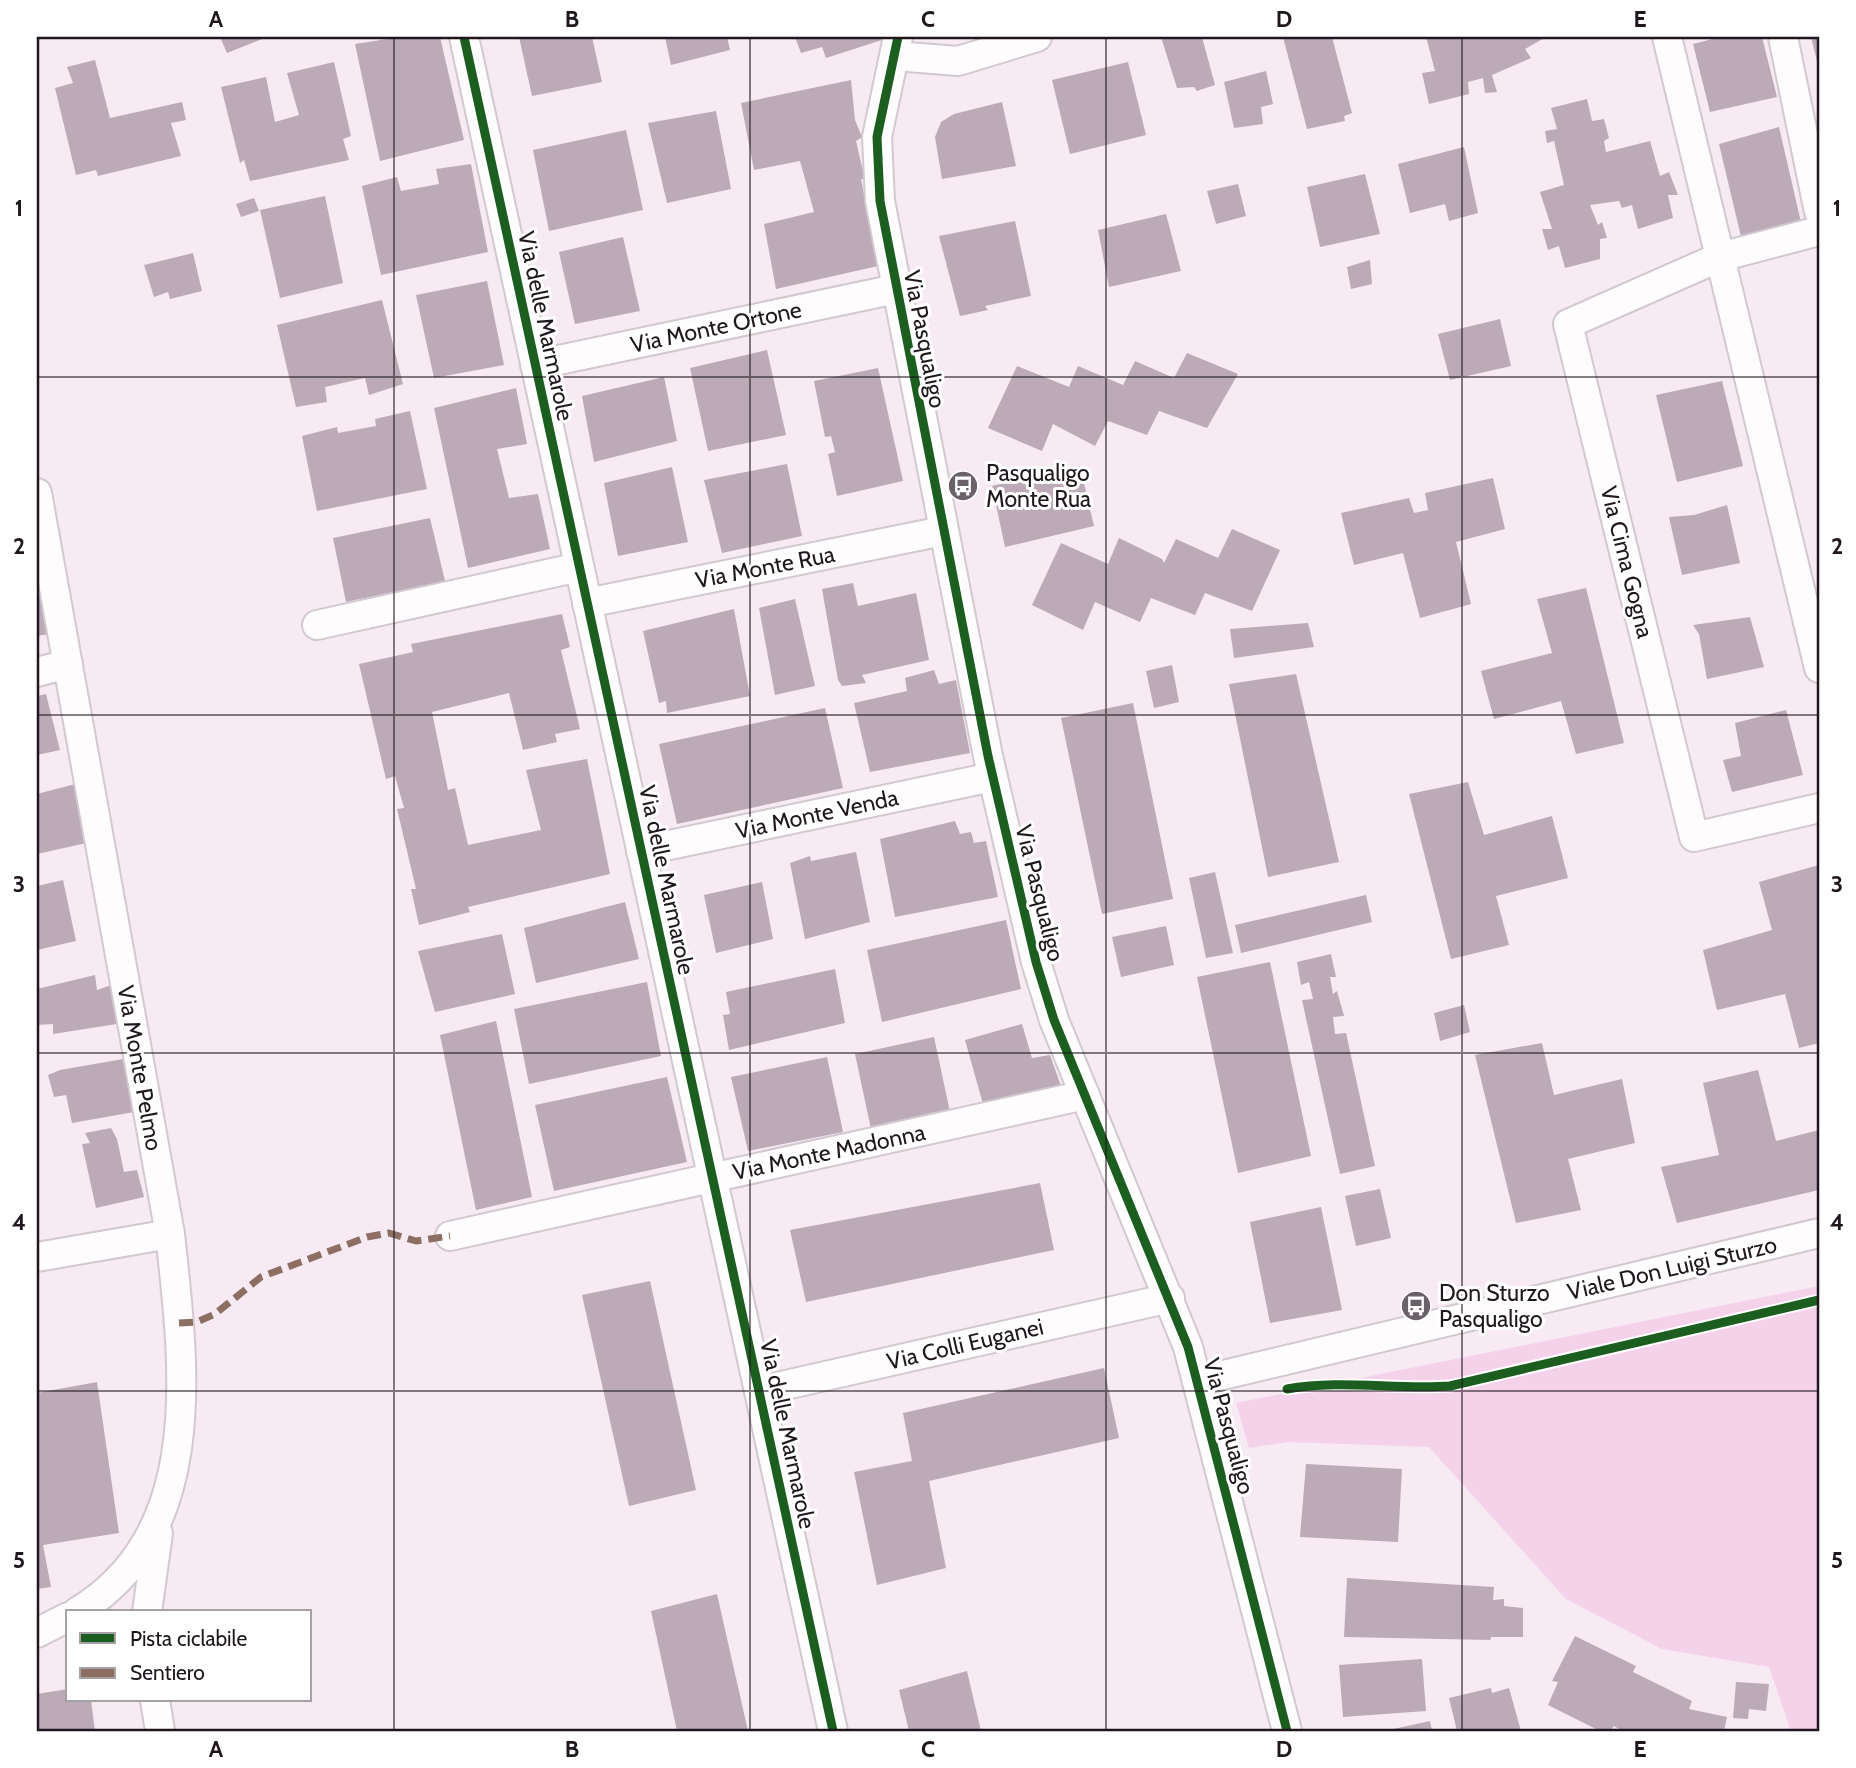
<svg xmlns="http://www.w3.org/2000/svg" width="1856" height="1768" font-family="Cabin,sans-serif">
<rect width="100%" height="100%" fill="#f7eaf3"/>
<polygon fill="#f3d2ea" points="1819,1286 1819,1731 1791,1731 1769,1667 1662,1649 1566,1599 1429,1447 1287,1442 1249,1448 1236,1403"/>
<g fill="#bcabb7">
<polygon points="220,37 267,37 227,53"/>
<polygon points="400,37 440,37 464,140 380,161 355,44"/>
<polygon points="519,37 592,37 602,82 532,96"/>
<polygon points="665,37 727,37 730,50 671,65"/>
<polygon points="795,37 882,37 882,40 826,58 822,47 801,53"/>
<polygon points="1161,37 1202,37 1215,85 1197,91 1194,87 1177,88"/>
<polygon points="1283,37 1332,37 1352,113 1344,116 1345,121 1307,129"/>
<polygon points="1426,37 1546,37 1525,49 1531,58 1492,75 1497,92 1485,93 1483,78 1468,82 1469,94 1429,104 1422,73 1435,71"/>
<polygon points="1720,37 1762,37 1777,97 1710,112 1693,44"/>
<polygon points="1811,37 1819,37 1819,65 1818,65"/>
<polygon points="95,60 110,118 182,102 186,120 171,123 181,156 98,176 96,170 76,175 55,88 73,83 67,67"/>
<polygon points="334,62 351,136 343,139 349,160 250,181 244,160 240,163 221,87 266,77 275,122 299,115 287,73"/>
<polygon points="1128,62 1146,135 1070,154 1052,80"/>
<polygon points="1266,71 1273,104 1261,107 1263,124 1234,128 1224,82"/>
<polygon points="851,80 855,120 862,137 856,141 865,180 861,179 878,266 776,289 764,224 814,212 800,161 754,170 741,103"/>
<polygon points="1587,99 1592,121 1604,119 1609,138 1604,141 1606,152 1650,141 1660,176 1669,172 1678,195 1668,195 1673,218 1638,229 1632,205 1622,208 1619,201 1590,205 1598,225 1602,222 1607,238 1600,239 1600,259 1565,268 1559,246 1548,250 1542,229 1552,229 1540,192 1564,185 1554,141 1547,143 1545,131 1557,129 1551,108"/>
<polygon points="1002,102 1016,166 942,179 935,137 941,122 954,114"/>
<polygon points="716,111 731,189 667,203 648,123"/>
<polygon points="1779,127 1803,231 1743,245 1719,144"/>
<polygon points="626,130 643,210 549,231 533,150"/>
<polygon points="1464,147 1478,213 1449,221 1445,204 1410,213 1398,164"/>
<polygon points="471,164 488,252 381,275 362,186 397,177 401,191 439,184 436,169"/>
<polygon points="1365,174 1380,234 1320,247 1307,187"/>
<polygon points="1238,184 1246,216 1216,224 1207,191"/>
<polygon points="325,196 343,283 280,298 260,210"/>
<polygon points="254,198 259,211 241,217 236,204"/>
<polygon points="1166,214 1181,271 1109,287 1098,230"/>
<polygon points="1015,221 1031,296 985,306 988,310 960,316 939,236"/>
<polygon points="623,237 640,311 575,324 559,252"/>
<polygon points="193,253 202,291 170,299 168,292 154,297 144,265"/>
<polygon points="1370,260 1372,284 1351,289 1347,267"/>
<polygon points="487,281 504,365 434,378 416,295"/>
<polygon points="382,300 403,384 369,395 365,378 325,387 327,402 296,407 277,325"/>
<polygon points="1500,319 1511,366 1450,380 1438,334"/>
<polygon points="767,350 786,435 708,451 690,368"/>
<polygon points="1187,353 1238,374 1207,428 1159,411 1147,435 1108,421 1095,446 1053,424 1042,451 988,428 1017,366 1069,387 1078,366 1123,385 1135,361 1174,378"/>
<polygon points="878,368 903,481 837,496 828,454 835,452 831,436 825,437 814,381"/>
<polygon points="664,377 677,441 594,462 582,396"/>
<polygon points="1722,381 1743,466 1677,482 1656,395"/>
<polygon points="516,388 527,444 497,449 509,498 538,494 550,549 468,568 434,408"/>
<polygon points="410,411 427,489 317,511 302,436 337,427 338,433 376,426 375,419"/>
<polygon points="787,464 802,536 722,553 704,480"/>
<polygon points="1080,466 1094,526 1005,547 992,486"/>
<polygon points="672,467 688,542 618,556 604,483"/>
<polygon points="1493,478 1505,529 1456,542 1471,604 1420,618 1403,553 1354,565 1341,513 1409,498 1414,513 1428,510 1425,493"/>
<polygon points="1727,505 1740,563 1682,575 1669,517 1694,515"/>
<polygon points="430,518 445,581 346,602 333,538"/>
<polygon points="1232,529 1280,550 1252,611 1205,593 1195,615 1151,598 1140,622 1095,602 1083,630 1032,605 1061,543 1108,564 1119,538 1162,559 1164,563 1176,539 1218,558"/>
<polygon points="853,583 858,606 916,593 929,660 862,675 866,683 842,686 838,680 822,589"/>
<polygon points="1586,588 1624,743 1576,754 1561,701 1494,719 1481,671 1552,653 1537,599"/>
<polygon points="37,595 41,595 49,634 37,636"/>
<polygon points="795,599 815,686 775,695 759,608"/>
<polygon points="734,609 750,696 667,713 666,701 659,703 643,631"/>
<polygon points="562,614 570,647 561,650 580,729 555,734 557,742 523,750 509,693 432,712 448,790 455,788 468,845 541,830 526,770 587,759 610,874 468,907 470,912 419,925 411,889 416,889 397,809 404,808 395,776 386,779 359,664 413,652 411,644"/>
<polygon points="1750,617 1764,667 1707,679 1699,634 1693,625"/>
<polygon points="1308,623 1314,647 1234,658 1230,629"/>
<polygon points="1172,665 1179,702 1154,708 1146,671"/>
<polygon points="934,670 939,684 956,680 970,753 870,772 854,703 907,691 905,678"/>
<polygon points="1296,674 1339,862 1268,877 1229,684"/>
<polygon points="46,694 60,750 37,755 37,696"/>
<polygon points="1133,703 1173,899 1102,914 1061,718"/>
<polygon points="825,708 843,788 677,824 659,744"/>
<polygon points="1786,710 1803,775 1732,792 1723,760 1741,756 1735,723"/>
<polygon points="1468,782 1484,835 1552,816 1568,878 1496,896 1509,945 1451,959 1409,794"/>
<polygon points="79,783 91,842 37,854 37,794"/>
<polygon points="955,821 960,834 971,832 974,843 986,841 998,897 895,917 880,839"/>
<polygon points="856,852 870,922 805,939 790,863 810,856 811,861"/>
<polygon points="1819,865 1819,1043 1799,1048 1785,994 1717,1010 1703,950 1772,930 1759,882"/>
<polygon points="1215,872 1233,953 1206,958 1189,878"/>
<polygon points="63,880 76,941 37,950 37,886"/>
<polygon points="762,882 773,939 716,953 704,895"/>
<polygon points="1366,895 1372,922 1241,953 1235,925"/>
<polygon points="625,902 639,959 536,983 524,928"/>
<polygon points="1006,920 1021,989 882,1022 867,950"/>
<polygon points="1166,926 1174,965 1121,977 1112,937"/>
<polygon points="502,934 515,994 435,1012 418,951"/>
<polygon points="1331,954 1336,977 1330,977 1333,994 1337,991 1344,1016 1333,1017 1335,1034 1346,1033 1375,1166 1340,1174 1302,1000 1313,999 1309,982 1301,985 1297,962"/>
<polygon points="1270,962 1311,1156 1238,1173 1197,977"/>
<polygon points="835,969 845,1023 729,1050 723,1015 730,1014 726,992"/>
<polygon points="95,975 97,990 117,983 123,1023 53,1034 53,1024 37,1025 37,989"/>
<polygon points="647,982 661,1056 529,1084 514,1009"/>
<polygon points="1464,1005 1470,1032 1440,1041 1434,1013"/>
<polygon points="496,1021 532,1197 476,1210 440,1035"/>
<polygon points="1022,1024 1032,1058 1050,1055 1061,1086 1009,1103 1008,1097 983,1104 965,1040"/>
<polygon points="934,1037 950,1112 871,1129 855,1054"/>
<polygon points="1542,1043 1554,1095 1622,1079 1635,1143 1568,1159 1581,1210 1516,1223 1475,1055"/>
<polygon points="827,1057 843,1132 748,1151 731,1077"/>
<polygon points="129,1058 140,1111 72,1123 66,1095 54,1097 48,1075 60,1070"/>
<polygon points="1758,1070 1776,1141 1819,1130 1819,1190 1677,1223 1661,1167 1719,1155 1703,1083"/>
<polygon points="667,1077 687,1162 554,1191 535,1105"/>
<polygon points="111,1128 117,1139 124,1172 137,1170 144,1197 96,1208 82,1144 90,1143 85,1133"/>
<polygon points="1040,1183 1054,1250 806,1302 790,1230"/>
<polygon points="1380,1189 1391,1238 1356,1246 1345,1196"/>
<polygon points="1321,1207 1342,1310 1270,1323 1250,1222"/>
<polygon points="650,1281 696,1490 629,1506 582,1295"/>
<polygon points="1104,1368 1119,1438 929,1481 946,1568 877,1585 854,1472 912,1461 903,1413"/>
<polygon points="97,1382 119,1533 43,1545 51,1587 37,1589 37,1393"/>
<polygon points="1306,1464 1402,1469 1398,1542 1300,1537"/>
<polygon points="1347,1578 1494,1587 1493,1600 1504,1599 1504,1606 1523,1608 1523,1637 1491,1637 1490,1640 1344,1637"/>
<polygon points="717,1594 748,1731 677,1731 651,1611"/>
<polygon points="1575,1636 1636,1666 1633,1672 1692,1701 1689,1709 1727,1717 1724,1731 1622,1731 1614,1726 1610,1731 1600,1731 1548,1705 1558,1682 1552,1681"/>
<polygon points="1422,1659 1426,1711 1343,1717 1339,1665"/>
<polygon points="967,1671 981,1731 909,1731 899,1690"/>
<polygon points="1736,1682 1769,1684 1766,1711 1749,1709 1748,1719 1733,1718"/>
<polygon points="1491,1688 1492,1693 1509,1688 1521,1731 1457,1731 1449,1698"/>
<polygon points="68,1689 68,1700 91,1700 95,1731 37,1731 37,1694"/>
<polygon points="1430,1721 1432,1731 1389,1731 1389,1730"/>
</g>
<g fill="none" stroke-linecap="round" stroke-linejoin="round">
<g stroke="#d3c8d0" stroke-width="32">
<g id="street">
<polyline points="464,37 833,1731"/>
<polyline points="898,37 877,137 880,201 988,756 1036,962 1054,1020 1188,1347 1287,1731"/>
<polyline points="1667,37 1819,668"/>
<polyline points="1783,37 1819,212"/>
<polyline points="895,56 958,61 1037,37"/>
<polyline points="1819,231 1720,257 1568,324 1694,837 1819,808"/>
<polyline points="535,365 896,289"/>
<path d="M 37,493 L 170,1234 C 184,1363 208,1534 77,1612"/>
<polyline points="587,603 943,531"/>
<polyline points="317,625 579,567"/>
<polyline points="37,672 68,664"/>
<polyline points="641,851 992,777"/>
<polyline points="450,1236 1085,1095"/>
<polyline points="37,1257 170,1234"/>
<polyline points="1198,1381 1819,1233"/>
<polyline points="759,1391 1170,1298"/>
<polyline points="147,1612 158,1533"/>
<polyline points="37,1633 68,1617"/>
<polyline points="155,1700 160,1731"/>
</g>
</g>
<use href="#street" stroke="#fefcfd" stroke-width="28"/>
<polyline stroke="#8d6e63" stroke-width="7" stroke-dasharray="14 7" stroke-linecap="butt" points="179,1323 197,1322 215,1314 261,1277 367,1237 389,1233 416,1241 450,1236"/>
<g stroke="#fff" stroke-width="13">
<g id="cycleway">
<polyline points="464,37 833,1731"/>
<polyline points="898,37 877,137 880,201 988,756 1036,962 1054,1020 1188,1347 1287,1731"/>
<path d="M 1287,1389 C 1341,1379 1395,1390 1450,1386 L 1819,1300"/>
</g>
</g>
<use href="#cycleway" stroke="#1b5e20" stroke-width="9"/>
</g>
<path fill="none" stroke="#1f171d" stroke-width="2" stroke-opacity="0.55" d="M 394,37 L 394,1731M 750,37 L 750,1731M 1106,37 L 1106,1731M 1462,37 L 1462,1731M 37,377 L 1819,377M 37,715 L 1819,715M 37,1053 L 1819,1053M 37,1391 L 1819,1391"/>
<defs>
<g id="bus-disc" transform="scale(1.575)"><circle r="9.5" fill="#6b6168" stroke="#fff"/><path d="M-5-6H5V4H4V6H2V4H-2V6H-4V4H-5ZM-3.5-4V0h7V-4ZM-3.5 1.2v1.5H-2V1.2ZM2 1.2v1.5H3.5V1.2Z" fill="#fff"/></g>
</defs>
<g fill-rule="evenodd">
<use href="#bus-disc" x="963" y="486"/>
<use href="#bus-disc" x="1416" y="1306"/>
</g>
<g text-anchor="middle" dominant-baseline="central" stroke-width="6" stroke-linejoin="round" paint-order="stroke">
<g font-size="23" fill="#1f171d" stroke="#fff">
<text transform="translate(546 326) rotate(78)">Via delle Marmarole</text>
<text transform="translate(716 327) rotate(-12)">Via Monte Ortone</text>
<text transform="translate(925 339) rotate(79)">Via Pasqualigo</text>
<text transform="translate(1627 562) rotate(76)">Via Cima Gogna</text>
<text transform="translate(765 567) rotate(-11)">Via Monte Rua</text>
<text transform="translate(817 814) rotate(-12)">Via Monte Venda</text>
<text transform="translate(667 880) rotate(78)">Via delle Marmarole</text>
<text transform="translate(1040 893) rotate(76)">Via Pasqualigo</text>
<text transform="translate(140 1068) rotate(80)">Via Monte Pelmo</text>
<text transform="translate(829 1152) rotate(-12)">Via Monte Madonna</text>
<text transform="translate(1672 1268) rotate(-13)">Viale Don Luigi Sturzo</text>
<text transform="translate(965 1344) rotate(-13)">Via Colli Euganei</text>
<text transform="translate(1229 1426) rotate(75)">Via Pasqualigo</text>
<text transform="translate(788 1434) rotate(78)">Via delle Marmarole</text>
</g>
<g font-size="23" fill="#1f171d" stroke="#fff" text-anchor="start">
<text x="986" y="473">Pasqualigo<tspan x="986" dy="26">Monte Rua</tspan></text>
<text x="1439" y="1293">Don Sturzo<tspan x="1439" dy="26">Pasqualigo</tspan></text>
</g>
</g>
<rect width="1856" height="1768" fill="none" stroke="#ffffff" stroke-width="77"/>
<rect x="66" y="1610" width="245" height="91" fill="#ffffff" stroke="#a5a2a5" stroke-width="2"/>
<rect x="80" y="1633" width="35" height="10" fill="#1b5e20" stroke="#a5a2a5" stroke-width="2"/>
<text x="130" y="1646" font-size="21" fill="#1f171d">Pista ciclabile</text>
<rect x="80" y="1668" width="35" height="10" fill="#8d6e63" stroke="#a5a2a5" stroke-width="2"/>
<text x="130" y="1680" font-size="21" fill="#1f171d">Sentiero</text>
<rect x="38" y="38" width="1780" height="1692" fill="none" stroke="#1f171d" stroke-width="2.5"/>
<g font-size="23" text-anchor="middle" font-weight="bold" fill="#1f171d">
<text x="216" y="27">A</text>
<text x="572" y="27">B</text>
<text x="928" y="27">C</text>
<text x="1284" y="27">D</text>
<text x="1640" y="27">E</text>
<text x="19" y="216">1</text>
<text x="1837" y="216">1</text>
<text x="19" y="554">2</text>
<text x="1837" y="554">2</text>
<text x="19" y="892">3</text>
<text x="1837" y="892">3</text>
<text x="19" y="1230">4</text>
<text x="1837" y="1230">4</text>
<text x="19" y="1568">5</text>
<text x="1837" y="1568">5</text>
<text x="216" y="1757">A</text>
<text x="572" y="1757">B</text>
<text x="928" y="1757">C</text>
<text x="1284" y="1757">D</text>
<text x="1640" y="1757">E</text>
</g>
</svg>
